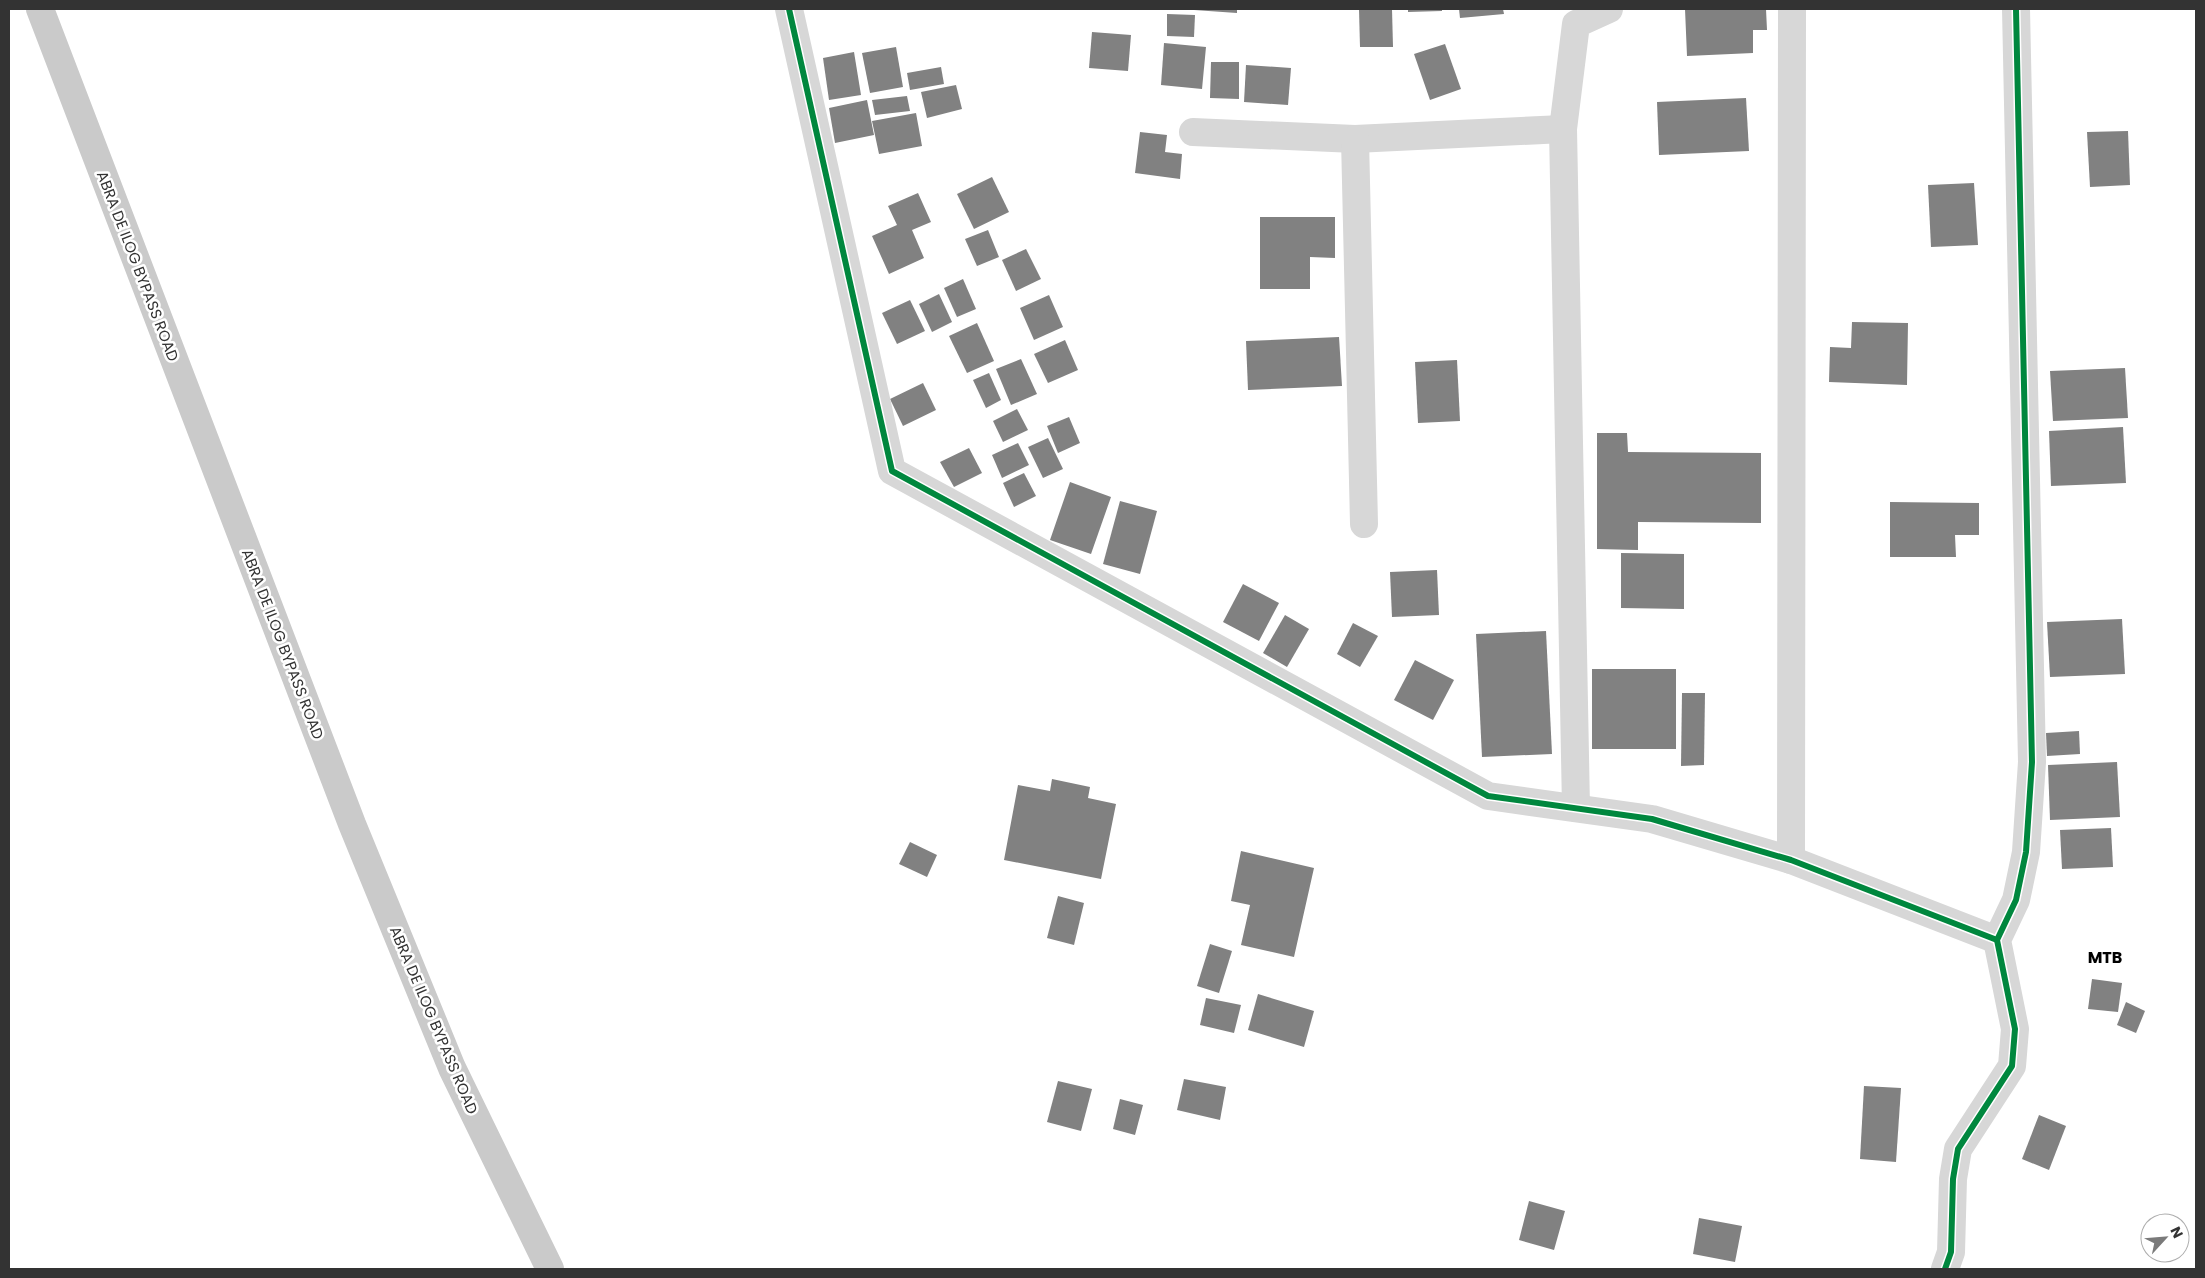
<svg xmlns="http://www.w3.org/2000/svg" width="2205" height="1278" font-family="Poppins,sans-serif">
<rect width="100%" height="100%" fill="#fff"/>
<g fill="#818181">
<polygon points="1194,9 1237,9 1237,13 1194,10"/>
<polygon points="1359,9 1392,9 1393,47 1360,47"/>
<polygon points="1408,9 1442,9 1442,11 1408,12"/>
<polygon points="1459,9 1503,9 1504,14 1460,18"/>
<polygon points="1685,9 1766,9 1767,30 1753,30 1753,53 1687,56"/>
<polygon points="1167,14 1195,15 1194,37 1167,36"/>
<polygon points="1092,32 1131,35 1128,71 1089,68"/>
<polygon points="1164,43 1206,47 1202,89 1161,85"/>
<polygon points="1445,44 1461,89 1430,100 1414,54"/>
<polygon points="896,47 903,87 870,93 862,53"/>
<polygon points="854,52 861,95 829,100 823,58"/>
<polygon points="1211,62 1239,62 1239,99 1210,98"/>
<polygon points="1246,65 1291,68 1288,105 1244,102"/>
<polygon points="941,67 944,84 910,90 907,73"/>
<polygon points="956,85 962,109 927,118 921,92"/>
<polygon points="907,96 910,111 875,115 872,100"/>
<polygon points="1746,98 1749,151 1659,155 1657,102"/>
<polygon points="867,100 874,135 835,143 829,108"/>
<polygon points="916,113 922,146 879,154 872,121"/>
<polygon points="2128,131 2130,185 2090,187 2087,132"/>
<polygon points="1140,132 1167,135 1165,152 1182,154 1180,179 1135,173"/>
<polygon points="992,177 1009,212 974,229 957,194"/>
<polygon points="1974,183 1978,245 1931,247 1928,185"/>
<polygon points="918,193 931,222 912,230 924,258 889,274 872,236 897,225 888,206"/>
<polygon points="1260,217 1335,217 1335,258 1310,257 1310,289 1260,289"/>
<polygon points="988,230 999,257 977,266 965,239"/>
<polygon points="1026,249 1041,279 1016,291 1002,260"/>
<polygon points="963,279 976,309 957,317 944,288"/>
<polygon points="939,294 952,322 932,332 919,304"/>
<polygon points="1049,295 1063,327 1034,340 1020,308"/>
<polygon points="910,300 925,331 897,344 882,313"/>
<polygon points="1852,322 1908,323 1907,385 1829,382 1830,347 1851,348"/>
<polygon points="977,323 994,361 967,373 949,336"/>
<polygon points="1339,337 1342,386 1248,390 1246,341"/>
<polygon points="1065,340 1078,370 1048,383 1034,354"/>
<polygon points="1021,359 1037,394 1011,405 996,369"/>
<polygon points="1457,360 1460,421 1418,423 1415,362"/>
<polygon points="2125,368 2128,418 2053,421 2050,371"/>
<polygon points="989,373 1001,400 986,408 973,380"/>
<polygon points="923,383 936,410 903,426 890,399"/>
<polygon points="1017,409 1028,430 1003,442 993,421"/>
<polygon points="1069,417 1080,443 1058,453 1047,426"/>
<polygon points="2123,427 2126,483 2051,486 2049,431"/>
<polygon points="1597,433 1627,433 1628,452 1761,453 1761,523 1638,522 1638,550 1597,549"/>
<polygon points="1048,438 1063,469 1043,478 1028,447"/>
<polygon points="1018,443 1029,465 1002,478 992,455"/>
<polygon points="969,448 982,473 954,487 940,462"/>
<polygon points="1024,473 1036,496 1014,507 1003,483"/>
<polygon points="1070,482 1111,497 1091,554 1050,540"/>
<polygon points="1120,501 1157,511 1140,574 1103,564"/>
<polygon points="1890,502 1979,503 1979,535 1955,535 1956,557 1890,557"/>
<polygon points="1621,553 1684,554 1684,609 1621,608"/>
<polygon points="1437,570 1439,615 1392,617 1390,572"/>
<polygon points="1243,584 1279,603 1259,641 1223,622"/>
<polygon points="1285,615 1309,629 1287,667 1263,653"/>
<polygon points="2122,619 2125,674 2050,677 2047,622"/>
<polygon points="1353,623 1378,636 1360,667 1337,654"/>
<polygon points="1546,631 1552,754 1482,757 1476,634"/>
<polygon points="1415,660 1454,680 1433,720 1394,700"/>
<rect x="1592" y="669" width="84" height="80"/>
<polygon points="1682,693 1705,693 1704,765 1681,766"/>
<polygon points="2079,731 2080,754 2047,756 2046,733"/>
<polygon points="2117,762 2120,817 2050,820 2048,765"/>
<polygon points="1052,779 1090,787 1088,798 1116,804 1101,879 1004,860 1018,785 1050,791"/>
<polygon points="2111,828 2113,867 2062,869 2060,830"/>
<polygon points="910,842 937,855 927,877 899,864"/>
<polygon points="1241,851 1314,868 1294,957 1241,945 1250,905 1231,901"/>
<polygon points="1058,896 1084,903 1074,945 1047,938"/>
<polygon points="1210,944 1232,951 1219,993 1197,986"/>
<polygon points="2092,979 2122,983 2118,1012 2088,1009"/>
<polygon points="1258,994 1314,1011 1304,1047 1248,1030"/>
<polygon points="1206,998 1241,1005 1234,1033 1200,1025"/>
<polygon points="2126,1002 2145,1011 2136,1033 2117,1025"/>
<polygon points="1184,1079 1226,1087 1220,1120 1177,1110"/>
<polygon points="1058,1081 1092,1089 1081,1131 1047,1122"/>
<polygon points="1864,1086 1901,1088 1896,1162 1860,1159"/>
<polygon points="1120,1099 1143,1105 1135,1135 1113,1129"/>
<polygon points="2039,1115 2066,1126 2049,1170 2022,1159"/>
<polygon points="1529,1201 1565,1211 1554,1250 1519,1240"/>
<polygon points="1699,1218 1742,1226 1735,1262 1693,1254"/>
</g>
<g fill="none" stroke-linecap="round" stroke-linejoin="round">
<g stroke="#d7d7d7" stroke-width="28">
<polyline points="789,9 892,471 1488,796 1652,819 1791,860 1997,940"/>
<polyline points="1193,132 1355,139 1563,129"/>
<polyline points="1355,139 1364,524"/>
<polyline points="1576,808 1563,129 1576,24 1609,9"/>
<polyline points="1791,860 1792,9"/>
<polyline points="1945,1269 1951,1252 1953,1179 1958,1149 2012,1066 2015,1029 1997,940 2016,900 2026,852 2032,762 2016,9"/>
</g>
<polyline stroke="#cacaca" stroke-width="28" points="40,9 352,824 452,1068 550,1269"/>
<g stroke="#fff" stroke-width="9">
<g id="cycleway">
<polyline points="789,9 892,471 1488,796 1652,819 1791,860 1997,940"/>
<polyline points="1945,1269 1951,1252 1953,1179 1958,1149 2012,1066 2015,1029 1997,940 2016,900 2026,852 2032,762 2016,9"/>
</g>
</g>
<use href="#cycleway" stroke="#00873e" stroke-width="6"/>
</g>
<g text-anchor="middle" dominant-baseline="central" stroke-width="5" stroke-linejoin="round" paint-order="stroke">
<g font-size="15" fill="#333" stroke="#fff">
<text transform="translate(138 266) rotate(69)">ABRA DE ILOG BYPASS ROAD</text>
<text transform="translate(283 644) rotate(69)">ABRA DE ILOG BYPASS ROAD</text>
<text transform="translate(434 1020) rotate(67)">ABRA DE ILOG BYPASS ROAD</text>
</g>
<g font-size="16" font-weight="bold" fill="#000" stroke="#fff">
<text x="2105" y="957">MTB</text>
</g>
</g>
<rect width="2205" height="1278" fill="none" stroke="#333333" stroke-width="20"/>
<g transform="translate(2165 1238) rotate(64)"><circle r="24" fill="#ffffff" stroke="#adadad"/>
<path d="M0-4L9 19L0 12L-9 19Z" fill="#7a7a7a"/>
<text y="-8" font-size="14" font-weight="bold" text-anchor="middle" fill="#333333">N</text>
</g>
</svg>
